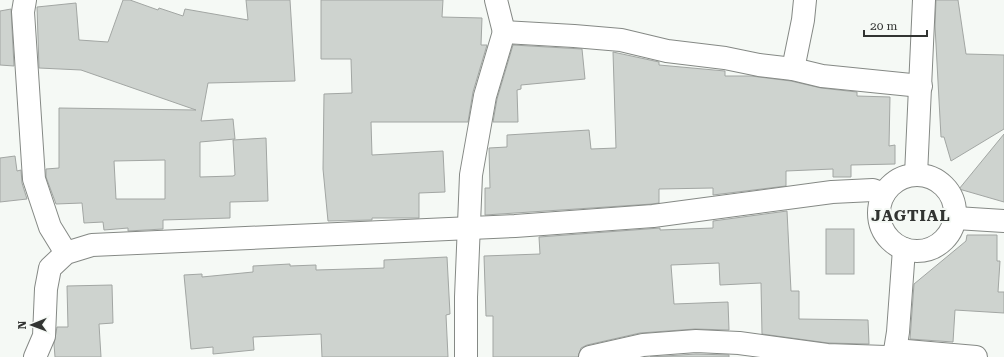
<svg xmlns="http://www.w3.org/2000/svg" width="1004" height="357" font-family="'Roboto Serif',serif">
<rect width="100%" height="100%" fill="#f5f9f5"/>
<g fill="#ced3cf" stroke="#a2a6a3" fill-rule="evenodd">
<path d="M 123,0 L 130,0 L 158,10 L 159,8 L 183,16 L 185,9 L 248,20 L 246,0 L 290,0 L 295,81 L 208,83 L 201,121 L 233,119 L 235,139 L 200,142 L 200,177 L 233,176 L 235,175 L 233,140 L 266,138 L 268,201 L 230,202 L 230,218 L 163,220 L 163,229 L 128,231 L 128,228 L 104,230 L 103,222 L 84,223 L 82,203 L 56,204 L 46,177 L 46,169 L 59,168 L 59,108 L 196,110 L 81,70 L 39,68 L 37,7 L 76,3 L 79,40 L 108,42 ZM 165,160 L 165,199 L 116,199 L 114,161 Z"/>
<polygon points="321,0 443,0 442,17 482,18 481,45 487,45 473,92 468,122 371,122 372,155 443,151 445,192 419,193 419,218 372,218 372,220 328,221 323,169 324,94 352,93 351,59 321,59"/>
<polygon points="936,0 958,0 966,54 1004,55 1004,129 951,161 944,137 941,137 935,26"/>
<polygon points="11,9 14,66 0,65 0,11"/>
<polygon points="513,45 582,49 585,79 521,85 521,89 517,90 518,122 493,122 497,99"/>
<polygon points="613,52 659,62 659,65 725,71 725,76 751,76 791,81 821,88 857,92 857,96 890,97 889,146 895,145 895,164 851,165 851,177 833,177 833,169 786,171 786,186 713,195 713,188 659,189 659,203 652,204 485,215 485,188 490,188 489,148 507,147 507,135 589,130 591,149 616,148"/>
<polygon points="1004,134 1004,202 959,189"/>
<polygon points="15,156 17,171 21,170 22,183 27,199 0,202 0,158"/>
<polygon points="787,211 791,291 799,291 799,319 868,320 869,344 828,343 762,334 761,283 720,285 719,263 671,265 674,304 728,302 729,330 695,329 640,333 587,345 581,348 578,357 493,357 493,316 486,316 484,256 540,254 539,237 660,228 660,230 713,228 713,221"/>
<rect x="826" y="229" width="28" height="45"/>
<polygon points="967,235 997,235 997,261 1000,261 998,292 1004,292 1004,313 955,310 953,342 910,339 914,284 966,241"/>
<polygon points="447,257 450,314 446,315 448,357 322,357 321,334 253,337 254,350 213,354 213,347 191,349 184,275 202,274 202,277 253,272 253,266 290,264 290,266 316,265 316,270 384,268 384,260"/>
<polygon points="112,285 113,323 99,324 101,357 55,357 54,344 57,327 68,327 67,286"/>
<polygon points="696,354 729,355 729,357 650,357"/>
</g>
<g fill="none" stroke-linecap="round" stroke-linejoin="round">
<g stroke="#858985" stroke-width="24">
<g id="street">
<polyline points="496,0 504,32"/>
<polyline points="793,69 803,20 805,0"/>
<polyline points="895,350 976,357"/>
<polyline points="466,357 466,297 471,175 485,96 504,32 574,36 621,40 667,51 725,58 759,65 793,69 822,76 921,86"/>
<polyline points="590,357 643,345 696,341 739,343 827,355 886,357"/>
</g>
</g>
<g stroke="#858985" stroke-width="24">
<g id="secondary">
<polyline points="25,0 23,12 34,179 50,227 66,253"/>
<circle cx="917" cy="213" r="38"/>
<polyline points="916,175 924,0"/>
<polyline points="956,218 1004,221"/>
<polyline points="35,357 44,336 46,289 50,268 66,253 92,245 515,226 653,216 832,192 873,190 884,194"/>
<polyline points="894,357 898,332 904,249"/>
</g>
</g>
<use href="#street" stroke="#fff" stroke-width="22"/>
<use href="#secondary" stroke="#fff" stroke-width="22"/>
</g>
<g text-anchor="middle" dominant-baseline="central" stroke-width="4" stroke-linejoin="round" paint-order="stroke">
<g font-size="16" font-weight="bold" letter-spacing="1" fill="#323432" stroke="#f5f9f5">
<text x="911" y="215">JAGTIAL</text>
</g>
</g>
<g transform="translate(32 325) rotate(269)" stroke="#f5f9f5" stroke-width="3" paint-order="stroke">
<path d="M0-3L7 15L0 10L-7 15Z" fill="#323432"/>
<text y="-6" font-size="11" font-weight="bold" text-anchor="middle" fill="#323432">N</text>
</g>
<path d="M864 30v6h63v-6" fill="none" stroke="#323432" stroke-width="2"/>
<text x="870" y="30" font-size="12" fill="#323432" stroke="#f5f9f5" stroke-width="3" paint-order="stroke">20 m</text>
</svg>
